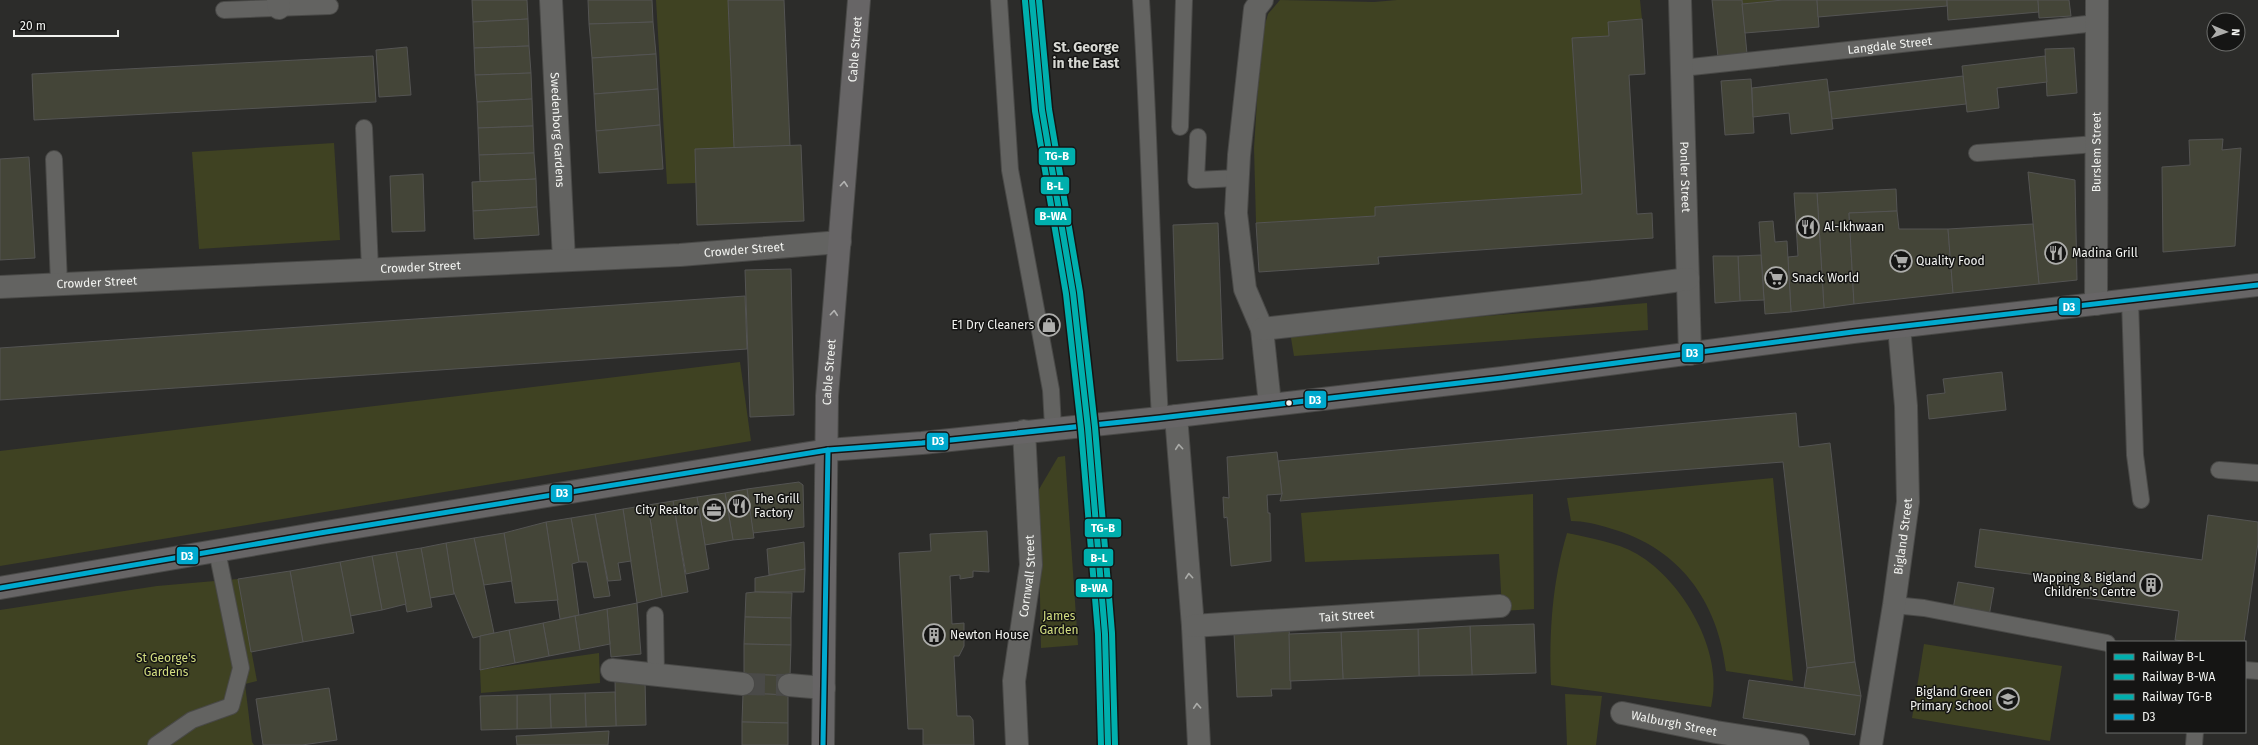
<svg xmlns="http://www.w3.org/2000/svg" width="2258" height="745" font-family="'Fira Sans',sans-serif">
<rect width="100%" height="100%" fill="#2c2c2a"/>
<g fill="#3f4222">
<polygon points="656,0 728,0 734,148 695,149 696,183 667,184"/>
<polygon points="1280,0 1374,2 1397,0 1640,0 1642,19 1609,22 1609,36 1572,38 1582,194 1375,207 1375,216 1256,223 1254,148 1261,38 1268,14"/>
<polygon points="1742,0 1783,0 1742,4"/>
<polygon points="334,143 340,240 199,249 192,152"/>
<polygon points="1647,303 1648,330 1294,356 1290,332"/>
<polygon points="740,362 751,441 0,566 0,451"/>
<polygon points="1065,456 1078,645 1041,648 1038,491 1058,457"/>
<path d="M 1773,478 L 1793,681 L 1726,671 C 1718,601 1679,547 1609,528 C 1596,524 1584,521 1571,521 L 1567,498 Z"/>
<polygon points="1533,494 1534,609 1502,611 1499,554 1305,562 1301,513"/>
<path d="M 1567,533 C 1590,538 1616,542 1637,554 C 1683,581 1725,653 1711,707 L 1551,685 C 1549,633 1552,583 1567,533 Z"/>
<polygon points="238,579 257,681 245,684 252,742 254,745 0,745 0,610 157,586"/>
<polygon points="1924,644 2062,666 2050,741 1912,718"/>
<polygon points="599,653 600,683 481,693 480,670"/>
<polygon points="1565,694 1602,696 1596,745 1567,745"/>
</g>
<g fill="#444538" stroke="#545453">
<polygon points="472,0 527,0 528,19 473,22"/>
<polygon points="588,0 652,0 653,22 589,24"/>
<polygon points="728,0 784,0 790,146 734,148"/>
<polygon points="1712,0 1742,0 1747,54 1718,57"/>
<polygon points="1783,0 1817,0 1819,27 1745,33 1742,4"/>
<polygon points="1817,0 1947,0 1947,6 1818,17"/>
<polygon points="1947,0 2038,0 2039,12 1948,20"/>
<polygon points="2038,0 2069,0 2071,16 2039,18"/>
<polygon points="528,19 529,46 474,48 473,22"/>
<polygon points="1642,19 1645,74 1629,75 1637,214 1652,213 1653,238 1378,257 1379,264 1259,272 1256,223 1375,216 1375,207 1582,194 1572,38 1609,36 1608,22"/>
<polygon points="653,22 656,54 592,58 589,24"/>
<polygon points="529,46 531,73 475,75 474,48"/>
<polygon points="407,47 411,95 379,97 376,50"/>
<polygon points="2074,48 2077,93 2047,96 2045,49"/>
<polygon points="656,54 658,89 594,94 592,58"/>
<polygon points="373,56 376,102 34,120 32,74"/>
<polygon points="2045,56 2047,82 1997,88 1999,108 1967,112 1962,66"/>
<polygon points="531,73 532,99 477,102 475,75"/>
<polygon points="1963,76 1966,104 1832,119 1829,92"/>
<polygon points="1751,79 1754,133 1725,135 1721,81"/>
<polygon points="1827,79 1833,129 1791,134 1789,113 1753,117 1752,88"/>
<polygon points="658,89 660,125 596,131 594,94"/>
<polygon points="532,99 533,126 478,128 477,102"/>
<polygon points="660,125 663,169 599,173 596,131"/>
<polygon points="533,126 534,153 479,155 478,128"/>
<polygon points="2223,139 2222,150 2241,148 2235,246 2163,252 2162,167 2190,165 2189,140"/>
<polygon points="801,145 804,221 697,225 695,149"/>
<polygon points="534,153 536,179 480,182 479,155"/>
<polygon points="29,157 35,258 0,260 0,159"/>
<polygon points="2028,172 2075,180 2077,280 2039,284"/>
<polygon points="423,174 425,231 392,232 390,176"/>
<polygon points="536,179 537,207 473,211 472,182"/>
<polygon points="1896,189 1897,211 1849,213 1854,304 1824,308 1817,193"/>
<polygon points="1794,193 1817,193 1824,308 1791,312 1788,257 1798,256"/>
<polygon points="537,207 539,235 474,239 473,211"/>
<polygon points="1897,211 1899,229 1948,229 1953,293 1854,304 1849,213"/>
<polygon points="1773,221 1775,242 1787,241 1791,312 1765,314 1759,222"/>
<polygon points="1218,223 1223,359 1177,361 1173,225"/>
<polygon points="2033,224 2039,284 1953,293 1948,229"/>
<polygon points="1761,255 1764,300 1740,301 1738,256"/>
<polygon points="1713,256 1738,256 1740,301 1715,303"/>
<polygon points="791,269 794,415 750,417 745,270"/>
<polygon points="745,296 747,349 0,400 0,348"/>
<polygon points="2002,372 2006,410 1929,419 1927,395 1945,393 1943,379"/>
<polygon points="1796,413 1799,447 1830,443 1855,662 1807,668 1783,462 1280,501 1282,494 1278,461"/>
<polygon points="1277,452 1282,494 1267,495 1268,513 1270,513 1271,561 1231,566 1227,517 1224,518 1223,497 1229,498 1227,457"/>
<polygon points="799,482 803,485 804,527 753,533 747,489"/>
<polygon points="747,489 754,538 733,540 725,493"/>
<polygon points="725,493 733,540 705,545 697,497"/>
<polygon points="697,497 709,569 686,574 673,501"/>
<polygon points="673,501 688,592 662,597 648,505"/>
<polygon points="648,505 662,597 637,603 623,509"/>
<polygon points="623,509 631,561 618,563 621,580 608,581 595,514"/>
<polygon points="595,514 610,596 594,598 587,562 579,562 571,518"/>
<polygon points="2208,515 2258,522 2258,543 2244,642 2191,642 2175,640 2179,611 2049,593 2052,577 1975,567 1980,529 2202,560"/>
<polygon points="571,518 579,562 572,564 579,615 560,619 546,522"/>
<polygon points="546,522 558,600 515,603 504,533"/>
<polygon points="987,531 989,572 973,571 973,577 960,579 960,575 950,576 952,624 964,623 964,646 959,656 954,656 957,716 970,716 973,720 974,745 923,745 923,729 908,729 899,553 931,551 930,534"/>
<polygon points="504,533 512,581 484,585 474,538"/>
<polygon points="474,538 494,633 473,638 453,590 446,543"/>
<polygon points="804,542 805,569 769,575 767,549"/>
<polygon points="446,543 454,594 430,598 421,548"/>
<polygon points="421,548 432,607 407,612 396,552"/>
<polygon points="396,552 406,604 382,610 372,556"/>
<polygon points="372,556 382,610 350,616 340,562"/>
<polygon points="340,562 354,633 303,642 290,571"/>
<polygon points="805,569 804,592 755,592 755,578"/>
<polygon points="290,571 303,642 251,652 238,579"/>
<polygon points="1958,582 1994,588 1989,616 1953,609"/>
<polygon points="755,592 792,593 791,618 745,617 746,593"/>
<polygon points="637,603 641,654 611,657 607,609"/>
<polygon points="607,609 610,644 580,650 575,616"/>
<polygon points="575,616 580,650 549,656 543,623"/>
<polygon points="745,617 791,618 791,645 744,644"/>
<polygon points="543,623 549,656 515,663 509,630"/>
<polygon points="1289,624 1291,689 1271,689 1272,696 1237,697 1234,633"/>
<polygon points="1534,624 1536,673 1472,675 1470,626"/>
<polygon points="1470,626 1472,675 1419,676 1418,629"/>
<polygon points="1418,629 1419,676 1343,679 1341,632"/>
<polygon points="509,630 515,663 480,670 480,636"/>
<polygon points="1341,632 1343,679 1290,681 1289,634"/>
<polygon points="744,644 791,645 790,676 744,674"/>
<polygon points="1855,662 1861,696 1804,688 1807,668"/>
<polygon points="744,674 790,676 788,695 743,693"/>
<polygon points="645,679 646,725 616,726 615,680"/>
<polygon points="1749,680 1861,696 1855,735 1743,718"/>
<polygon points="329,688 337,740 302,745 263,745 256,699"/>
<polygon points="615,692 616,726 586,727 585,693"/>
<polygon points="585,693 586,727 551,728 550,694"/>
<polygon points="743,693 788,695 788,723 742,722"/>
<polygon points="550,694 551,728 517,729 517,695"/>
<polygon points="517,695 517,729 481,730 480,696"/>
<polygon points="742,722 788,723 788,745 742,745"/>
<polygon points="609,731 608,745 517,745 516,736"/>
</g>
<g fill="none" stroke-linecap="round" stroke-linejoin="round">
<polyline stroke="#4a4a48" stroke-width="22" stroke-dasharray="22 11" stroke-linecap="butt" points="743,684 789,685"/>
<g stroke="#494947" stroke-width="18">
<g id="lane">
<polyline points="999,0 1010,170 1051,390 1053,427"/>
<path d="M 1141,0 C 1150,139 1152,278 1160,418"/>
<polyline points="224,10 330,6"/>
<path id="s1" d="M 1682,68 L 2096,23"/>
<polyline points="1180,127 1184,0"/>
<polyline points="364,128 370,269"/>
<polyline points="1198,137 1196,180 1238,178"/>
<polyline points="1977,153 2096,144"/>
<polyline points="54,159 59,284"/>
<polyline points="2130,300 2135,455 2141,500"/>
<polyline points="2219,470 2258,473"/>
<polyline points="1894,605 1924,608 2107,643"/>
<polyline points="655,615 656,674"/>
<polyline points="2245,670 2258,671"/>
<polyline points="156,745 192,720 231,706 241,668 217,551"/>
<polyline points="2194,745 2195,732"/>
</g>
</g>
<g stroke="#494947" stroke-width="24">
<g id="street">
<polyline points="278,0 279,8"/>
<path id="s2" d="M 551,0 L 564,260"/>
<polyline points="1262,0 1255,9 1239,155 1236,213 1245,289 1262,329 1270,404"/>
<path id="s3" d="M 1680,0 L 1690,354"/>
<path id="s4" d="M 0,287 L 680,255 L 840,242"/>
<path id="s5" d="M 2096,304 L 2097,0"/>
<polyline points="1262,329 1592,292 1688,279"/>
<polyline points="1176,416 1193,626 1199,745"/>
<path id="s6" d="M 1193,626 L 1500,606"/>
<polyline points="612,670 743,684"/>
<polyline points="789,685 824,688"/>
<path id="s7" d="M 1622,713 L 1716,732 L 1798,745"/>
<path id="s8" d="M 1017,745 L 1014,681 L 1031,565 L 1024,431"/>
<path id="s9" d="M 1871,745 L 1894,605 L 1908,502 L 1906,406 L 1899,327"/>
</g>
</g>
<g stroke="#494947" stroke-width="24">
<g id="secondary">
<polyline points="0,588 320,533 828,450 922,443 1160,418 1502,378 1853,332 2258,285"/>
<path id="s10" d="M 823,745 L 827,396 L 859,0"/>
</g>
</g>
<use href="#lane" stroke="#636361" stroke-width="16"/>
<use href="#street" stroke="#636361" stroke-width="22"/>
<use href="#secondary" stroke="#676566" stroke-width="22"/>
<g stroke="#151514" stroke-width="8">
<g id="bus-1">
<polyline points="0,588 320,533 828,450 922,443 1160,418 1502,378 1853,332 2258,285"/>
<polyline points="823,745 828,450"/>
</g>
</g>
<use href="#bus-1" stroke="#00a9ce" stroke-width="5"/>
<g stroke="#151514" stroke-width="9">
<polyline id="rail-1" points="1032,0 1042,110 1073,293 1088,428 1105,634 1108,745"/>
</g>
<g stroke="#151514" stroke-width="9">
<polyline id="rail-2" points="1025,1 1035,111 1066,294 1081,429 1098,634 1101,745"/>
</g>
<g stroke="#151514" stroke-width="9">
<polyline id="rail-3" points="1039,0 1049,109 1080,292 1095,427 1112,633 1115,745"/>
</g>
<use href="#rail-1" stroke="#00afad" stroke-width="6"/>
<use href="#rail-2" stroke="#00afad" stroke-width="6"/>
<use href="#rail-3" stroke="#00afad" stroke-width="6"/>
</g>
<defs><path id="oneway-chevron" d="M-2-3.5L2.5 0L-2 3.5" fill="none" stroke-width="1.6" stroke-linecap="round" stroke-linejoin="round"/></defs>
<g stroke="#b3b3b2">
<use href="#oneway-chevron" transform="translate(844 184) rotate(-85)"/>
<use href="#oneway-chevron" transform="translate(834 313) rotate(-85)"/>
</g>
<g stroke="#aaaba8">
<use href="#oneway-chevron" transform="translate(1179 447) rotate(-95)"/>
<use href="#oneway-chevron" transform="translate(1189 576) rotate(-95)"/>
<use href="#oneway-chevron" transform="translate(1197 706) rotate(-93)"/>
</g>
<defs>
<g id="restaurant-ring" transform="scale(1.15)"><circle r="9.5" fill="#151514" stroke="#adadab" stroke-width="1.5"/><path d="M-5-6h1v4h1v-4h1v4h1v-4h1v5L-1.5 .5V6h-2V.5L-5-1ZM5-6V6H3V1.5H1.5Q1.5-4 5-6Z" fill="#adadab"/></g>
<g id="supermarket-ring" transform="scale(1.15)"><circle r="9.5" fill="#151514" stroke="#adadab" stroke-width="1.5"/><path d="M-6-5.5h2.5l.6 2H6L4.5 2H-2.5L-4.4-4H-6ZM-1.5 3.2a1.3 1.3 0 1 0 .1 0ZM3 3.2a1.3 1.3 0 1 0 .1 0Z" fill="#adadab"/></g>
<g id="shop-ring" transform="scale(1.15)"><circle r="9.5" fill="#151514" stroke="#adadab" stroke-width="1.5"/><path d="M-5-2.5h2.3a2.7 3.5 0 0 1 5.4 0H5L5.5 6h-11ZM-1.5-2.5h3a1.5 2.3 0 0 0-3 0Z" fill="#adadab"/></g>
<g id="office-ring" transform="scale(1.15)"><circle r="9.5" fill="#151514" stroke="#adadab" stroke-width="1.5"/><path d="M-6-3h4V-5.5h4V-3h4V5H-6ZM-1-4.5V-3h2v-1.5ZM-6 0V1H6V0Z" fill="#adadab"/></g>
<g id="building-ring" transform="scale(1.15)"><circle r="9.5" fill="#151514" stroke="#adadab" stroke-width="1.5"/><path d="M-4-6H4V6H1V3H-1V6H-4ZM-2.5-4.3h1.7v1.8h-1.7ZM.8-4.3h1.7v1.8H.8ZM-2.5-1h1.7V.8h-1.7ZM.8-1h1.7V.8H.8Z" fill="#adadab"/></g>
<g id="school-ring" transform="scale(1.15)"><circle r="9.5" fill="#151514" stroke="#adadab" stroke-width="1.5"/><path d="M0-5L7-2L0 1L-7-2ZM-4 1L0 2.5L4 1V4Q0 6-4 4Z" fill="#adadab"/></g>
</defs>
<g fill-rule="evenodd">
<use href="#restaurant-ring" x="1808" y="227"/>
<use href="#restaurant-ring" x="2056" y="253"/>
<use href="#supermarket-ring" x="1901" y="261"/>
<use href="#supermarket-ring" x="1776" y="278"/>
<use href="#shop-ring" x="1049" y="325"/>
<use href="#restaurant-ring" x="739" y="506"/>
<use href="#office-ring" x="714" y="510"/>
<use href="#building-ring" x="2151" y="585"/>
<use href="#building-ring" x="934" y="635"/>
<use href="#school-ring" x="2008" y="699"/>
</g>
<circle fill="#f2f3f0" stroke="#151514" stroke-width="1.5" cx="1289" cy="403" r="3.5"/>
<g text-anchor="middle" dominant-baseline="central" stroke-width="3" stroke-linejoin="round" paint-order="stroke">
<g font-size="12" fill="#f2f3f0" stroke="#151514">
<text stroke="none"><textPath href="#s1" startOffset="209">Langdale Street</textPath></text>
<text stroke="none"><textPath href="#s10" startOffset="697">Cable Street</textPath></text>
<text stroke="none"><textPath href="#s2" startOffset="130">Swedenborg Gardens</textPath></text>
<text stroke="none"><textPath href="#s5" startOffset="152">Burslem Street</textPath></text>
<text stroke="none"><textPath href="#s3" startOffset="177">Ponler Street</textPath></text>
<text stroke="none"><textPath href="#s4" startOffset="745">Crowder Street</textPath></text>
<text stroke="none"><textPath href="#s4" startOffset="421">Crowder Street</textPath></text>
<text stroke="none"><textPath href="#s4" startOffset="97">Crowder Street</textPath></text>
<text stroke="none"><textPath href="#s10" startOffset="373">Cable Street</textPath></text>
<text stroke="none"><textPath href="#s9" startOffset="211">Bigland Street</textPath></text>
<text stroke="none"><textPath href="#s8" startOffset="170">Cornwall Street</textPath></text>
<text stroke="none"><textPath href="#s6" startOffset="154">Tait Street</textPath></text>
<text stroke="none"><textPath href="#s7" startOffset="53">Walburgh Street</textPath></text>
</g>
<g font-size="12" fill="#f2f3f0" stroke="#151514" text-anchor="start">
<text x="1824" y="227">Al-Ikhwaan</text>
<text x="2072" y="253">Madina Grill</text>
<text x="1916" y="261">Quality Food</text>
<text x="1792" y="278">Snack World</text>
<text x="1034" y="325" text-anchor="end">E1 Dry Cleaners</text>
<text x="754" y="499">The Grill<tspan x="754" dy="14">Factory</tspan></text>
<text x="698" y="510" text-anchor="end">City Realtor</text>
<text x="2136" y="578" text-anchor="end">Wapping &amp; Bigland<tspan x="2136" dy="14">Children's Centre</tspan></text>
<text x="950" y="635">Newton House</text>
<text x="1992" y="692" text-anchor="end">Bigland Green<tspan x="1992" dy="14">Primary School</tspan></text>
</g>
<g font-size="12" fill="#d2dd7f" stroke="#151514">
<text x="1059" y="616">James<tspan x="1059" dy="14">Garden</tspan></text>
<text x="166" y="658">St George's<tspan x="166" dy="14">Gardens</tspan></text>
</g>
<g font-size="14" font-weight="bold" fill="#d8d9d4" stroke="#151514">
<text x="1086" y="47">St. George<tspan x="1086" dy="16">in the East</tspan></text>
</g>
</g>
<g stroke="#151514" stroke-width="1.5">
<rect x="1038" y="147" width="38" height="19" rx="4" fill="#00afad"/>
<rect x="1040" y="176" width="30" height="19" rx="4" fill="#00afad"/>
<rect x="1034" y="207" width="38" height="19" rx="4" fill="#00afad"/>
<rect x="2058" y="297" width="23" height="19" rx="4" fill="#00a9ce"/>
<rect x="1681" y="343" width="23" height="20" rx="4" fill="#00a9ce"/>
<rect x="1304" y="390" width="23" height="19" rx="4" fill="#00a9ce"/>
<rect x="926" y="432" width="23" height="19" rx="4" fill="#00a9ce"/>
<rect x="550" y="484" width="23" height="19" rx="4" fill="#00a9ce"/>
<rect x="1084" y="518" width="38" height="20" rx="4" fill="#00afad"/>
<rect x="176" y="546" width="23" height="19" rx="4" fill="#00a9ce"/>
<rect x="1083" y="548" width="31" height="19" rx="4" fill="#00afad"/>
<rect x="1075" y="578" width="38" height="20" rx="4" fill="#00afad"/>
</g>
<g font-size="11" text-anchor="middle" font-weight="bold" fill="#fff">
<text x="1057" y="160">TG-B</text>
<text x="1055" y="190">B-L</text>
<text x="1053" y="220">B-WA</text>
<text x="2069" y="311">D3</text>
<text x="1692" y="357">D3</text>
<text x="1315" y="404">D3</text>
<text x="938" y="445">D3</text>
<text x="562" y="497">D3</text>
<text x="1103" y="532">TG-B</text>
<text x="187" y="560">D3</text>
<text x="1099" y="562">B-L</text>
<text x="1094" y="592">B-WA</text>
</g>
<rect x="2106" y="641" width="140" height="92" fill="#151514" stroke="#6d6e6c"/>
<rect x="2114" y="654" width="20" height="6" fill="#00afad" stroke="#6d6e6c"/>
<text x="2142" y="661" font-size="12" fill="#f2f3f0">Railway B-L</text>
<rect x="2114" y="674" width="20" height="6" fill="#00afad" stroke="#6d6e6c"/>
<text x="2142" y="681" font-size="12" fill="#f2f3f0">Railway B-WA</text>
<rect x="2114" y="694" width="20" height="6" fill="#00afad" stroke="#6d6e6c"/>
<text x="2142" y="701" font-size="12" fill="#f2f3f0">Railway TG-B</text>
<rect x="2114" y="714" width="20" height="6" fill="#00a9ce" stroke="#6d6e6c"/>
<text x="2142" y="721" font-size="12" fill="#f2f3f0">D3</text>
<g transform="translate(2226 32) rotate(92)"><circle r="19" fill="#151514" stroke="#6d6e6c"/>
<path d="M0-3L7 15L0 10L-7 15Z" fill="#adadab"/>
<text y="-6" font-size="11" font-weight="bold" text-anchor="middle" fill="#f2f3f0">N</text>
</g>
<path d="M14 30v6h104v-6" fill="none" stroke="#f2f3f0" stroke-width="2"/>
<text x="20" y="30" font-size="12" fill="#f2f3f0" stroke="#151514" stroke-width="3" paint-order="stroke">20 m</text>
</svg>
